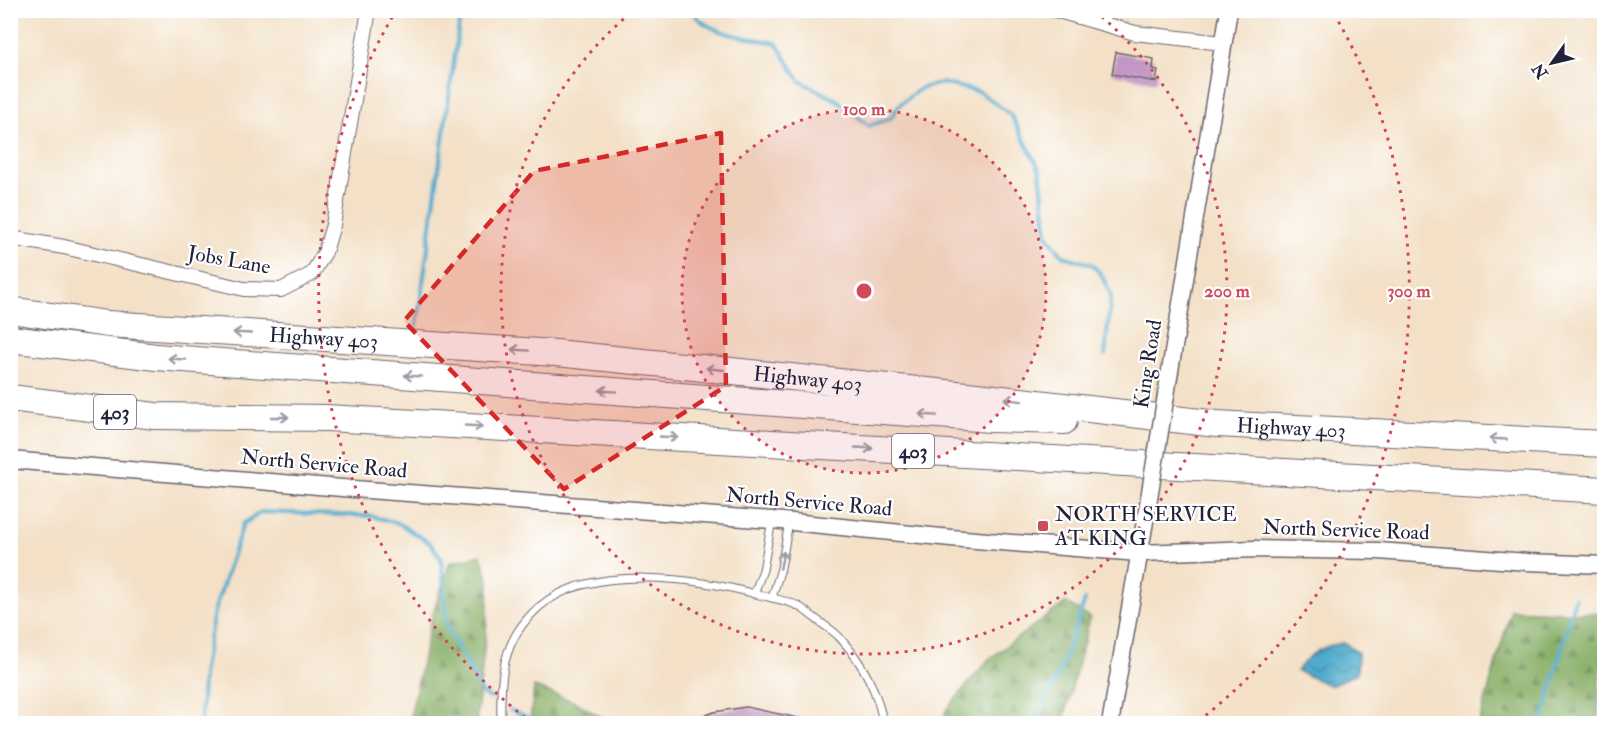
<svg xmlns="http://www.w3.org/2000/svg" width="1615" height="734" font-family="'IM FELL Double Pica',serif">
<defs>
<pattern id="forest-firs" width="22" height="20" patternUnits="userSpaceOnUse" patternTransform="scale(1.5)"><rect width="22" height="20" fill="#86ae65"/><path d="M5 1l3.5 6h-7zM16 11l3.5 6h-7z" fill="#6d8d54"/></pattern>
<pattern id="water-waves" width="16" height="10" patternUnits="userSpaceOnUse" patternTransform="scale(1.5)"><rect width="16" height="10" fill="#4eabcc"/><path d="M0 5q4-4 8 0t8 0" fill="none" stroke="#408ba7"/></pattern>
</defs>
<rect width="100%" height="100%" fill="#fff"/>
<filter id="ink" filterUnits="userSpaceOnUse"><feTurbulence type="fractalNoise" baseFrequency=".0167" numOctaves="2"/><feDisplacementMap in="SourceGraphic" scale="12" xChannelSelector="R" yChannelSelector="G"/><feConvolveMatrix kernelMatrix="1 2 1 2 8 2 1 2 1" color-interpolation-filters="sRGB"/></filter>
<filter id="wash" filterUnits="userSpaceOnUse"><feTurbulence type="fractalNoise" baseFrequency=".008" numOctaves="4" result="noise"/><feDisplacementMap in="SourceGraphic" scale="24" xChannelSelector="R" yChannelSelector="G"/><feGaussianBlur stdDeviation="1.35" result="paint"/><feColorMatrix in="noise" values="0 0 0 0 0 0 0 0 0 0 0 0 0 0 0 0 0 1.4 0 .05"/><feComposite in="paint" operator="in"/></filter>
<g filter="url(#wash)">
<rect width="100%" height="100%" fill="#f3e0c6"/>
<g fill="url(#forest-firs)" stroke="#546850" stroke-width="1.5">
<polygon points="481,555 489,582 487,622 476,723 409,723 432,616 450,562"/>
<polygon points="1066,602 1090,618 1063,723 943,723 946,710 989,659"/>
<polygon points="1511,610 1604,614 1604,659 1599,681 1598,723 1479,723"/>
<polygon points="534,687 575,702 612,723 530,723"/>
</g>
<path fill="url(#water-waves)" stroke="#386684" stroke-width="1.5" d="M 1345,643 L 1358,653 L 1357,673 L 1331,686 L 1297,671 C 1310,653 1322,645 1345,643 Z"/>
<g fill="none" stroke-linecap="round" stroke-linejoin="round">
<g stroke="#4eabcc" stroke-width="4">
<path d="M 691,10 C 708,36 749,37 776,43 L 800,81 L 837,100 L 869,126 L 891,118 L 899,105 L 921,88 L 942,83 L 980,92 L 1011,115 L 1040,170 L 1047,235 L 1063,256 L 1091,264 L 1101,274 L 1111,295 L 1105,355"/>
<polyline points="417,326 461,10"/>
<polyline points="510,710 541,724"/>
<polyline points="201,724 203,675 214,612 243,524 261,512 370,516 398,523 430,543 441,558 447,626 483,694 491,698"/>
<polyline points="1034,724 1061,668 1085,600"/>
<polyline points="1542,724 1575,598"/>
</g>
</g>
<g id="blocks">
<g fill="#c297c5">
<polygon points="1116,52 1154,59 1153,69 1158,70 1156,82 1112,74"/>
<polygon points="746,707 803,719 803,723 685,723 714,712"/>
</g>
</g>
</g>
<g filter="url(#ink)">
<use href="#blocks" fill-opacity="0" stroke="#6b646c" stroke-width="1.5"/>
<g fill="none" stroke-linecap="round" stroke-linejoin="round">
<g stroke="#6b646c" stroke-width="9">
<g id="service">
<polyline points="754,594 763,570 772,520"/>
<polyline points="772,598 781,568 789,522"/>
<path d="M 501,724 C 500,678 501,640 539,607 C 590,563 698,578 759,595 C 771,598 787,600 798,606 C 804,609 810,615 816,619 C 824,626 835,631 841,639 C 862,662 879,693 883,724"/>
</g>
</g>
<g stroke="#6b646c" stroke-width="16">
<g id="minor">
<polyline points="1055,10 1135,33 1223,43"/>
<polyline points="10,238 64,247 244,289 281,290 312,274 325,252 333,225 369,10"/>
</g>
</g>
<g stroke="#6b646c" stroke-width="19">
<g id="tertiary">
<polyline points="1170,371 1229,10"/>
<polyline points="10,460 354,489 772,520 951,538 1139,553 1255,549 1378,551 1528,562 1604,565"/>
<polyline points="1110,724 1148,504"/>
</g>
</g>
<g stroke="#6b646c" stroke-width="28">
<g id="motorway">
<path id="s1" d="M 10,310 L 107,324 L 556,353 L 986,397 L 1217,424 L 1604,444"/>
<polyline points="10,339 156,357 991,419 1064,421"/>
<polyline points="10,398 155,416 327,418 1604,490"/>
</g>
</g>
<use href="#service" stroke="#fff" stroke-width="7"/>
<use href="#minor" stroke="#fff" stroke-width="14"/>
<use href="#tertiary" stroke="#fff" stroke-width="16"/>
<use href="#motorway" stroke="#fff" stroke-width="26"/>
<g stroke="#6b646c" stroke-width="19" stroke-linecap="butt">
<polyline id="tertiary-bridge" points="1148,504 1170,371"/>
</g>
<use href="#tertiary-bridge" stroke="#fff" stroke-width="16"/>
</g>
<defs><path id="oneway-shaft" d="M-6 0H5M1.5-3L5.5 0L1.5 3" fill="none" stroke-width="1.6" stroke-linecap="round" stroke-linejoin="round" transform="scale(1.5)"/></defs>
<g stroke="#9c9ca7">
<use href="#oneway-shaft" transform="translate(242 333) rotate(-177)"/>
<use href="#oneway-shaft" transform="translate(520 350) rotate(-176)"/>
<use href="#oneway-shaft" transform="translate(177 359) rotate(-176)"/>
<use href="#oneway-shaft" transform="translate(715 369) rotate(-174)"/>
<use href="#oneway-shaft" transform="translate(413 376) rotate(-176)"/>
<use href="#oneway-shaft" transform="translate(608 391) rotate(-176)"/>
<use href="#oneway-shaft" transform="translate(1013 400) rotate(-173)"/>
<use href="#oneway-shaft" transform="translate(928 415) rotate(-176)"/>
<use href="#oneway-shaft" transform="translate(280 417)"/>
<use href="#oneway-shaft" transform="translate(474 426) rotate(3)"/>
<use href="#oneway-shaft" transform="translate(669 437) rotate(3)"/>
<use href="#oneway-shaft" transform="translate(1498 439) rotate(-177)"/>
<use href="#oneway-shaft" transform="translate(864 448) rotate(3)"/>
<use href="#oneway-shaft" transform="translate(782 560) rotate(-79)"/>
</g>
</g>
<path fill="#d62828" fill-opacity="0.2" stroke="#d62828" stroke-width="4.5" stroke-dasharray="12 8" stroke-linejoin="round" d="M 721,133 L 726,386 L 564,489 L 404,321 L 534,171 Z"/>
<circle cx="864" cy="291" r="182" fill="#d1495b" fill-opacity=".12"/>
<g fill="none" stroke="#d1495b" stroke-width="3" stroke-dasharray="3 6">
<circle cx="864" cy="291" r="182"/>
<path d="M1095 11A363 363 0 1 1 633 11"/>
<path d="M532 723A545 545 0 0 1 394 14M1334 14A545 545 0 0 1 1196 723"/>
</g>
<rect fill="#d1495b" stroke="#fff" stroke-width="2" x="1037" y="520" width="12" height="12" rx="3"/>
<g text-anchor="middle" dominant-baseline="central" stroke-width="4.5" stroke-linejoin="round" paint-order="stroke">
<g fill="#fff" stroke="#646476" stroke-width="1.5">
<rect x="94" y="395" width="42" height="34" rx="4.5"/>
<rect x="892" y="434" width="42" height="34" rx="4.5"/>
</g>
<g font-size="20" font-weight="bold" fill="#22223b">
<text x="115" y="412">403</text>
<text x="913" y="451">403</text>
</g>
<g font-size="21" fill="#22223b" stroke="#fff">
<text transform="translate(229 260) rotate(10)">Jobs Lane</text>
<text stroke="none"><textPath href="#s1" startOffset="315">Highway 403</textPath></text>
<text transform="translate(1148 364) rotate(-81)">King Road</text>
<text stroke="none"><textPath href="#s1" startOffset="801">Highway 403</textPath></text>
<text stroke="none"><textPath href="#s1" startOffset="1287">Highway 403</textPath></text>
<text transform="translate(324 464) rotate(5)">North Service Road</text>
<text transform="translate(809 502) rotate(5)">North Service Road</text>
<text transform="translate(1346 530) rotate(2)">North Service Road</text>
</g>
<g font-size="21" fill="#22223b" stroke="#fff" text-anchor="start">
<text x="1055" y="514">NORTH SERVICE<tspan x="1055" dy="24">AT KING</tspan></text>
</g>
</g>
<circle cx="864" cy="291" r="9" fill="#d1495b" stroke="#fff" stroke-width="3"/>
<g font-size="18" text-anchor="middle" font-weight="bold" fill="#d1495b" stroke="#fff" stroke-width="4.5" stroke-linejoin="round" paint-order="stroke">
<text x="864" y="115">100 m</text>
<text x="1227" y="297">200 m</text>
<text x="1409" y="297">300 m</text>
</g>
<rect width="1615" height="734" fill="none" stroke="#fff" stroke-width="36"/>
<g transform="translate(1552 63) rotate(236)" stroke="#ffffff" stroke-width="4.5" paint-order="stroke">
<path d="M0-4.5L10 22L0 15L-10 22Z" fill="#22223b"/>
<text y="-9" font-size="16" font-weight="bold" text-anchor="middle" fill="#22223b">N</text>
</g>
</svg>
